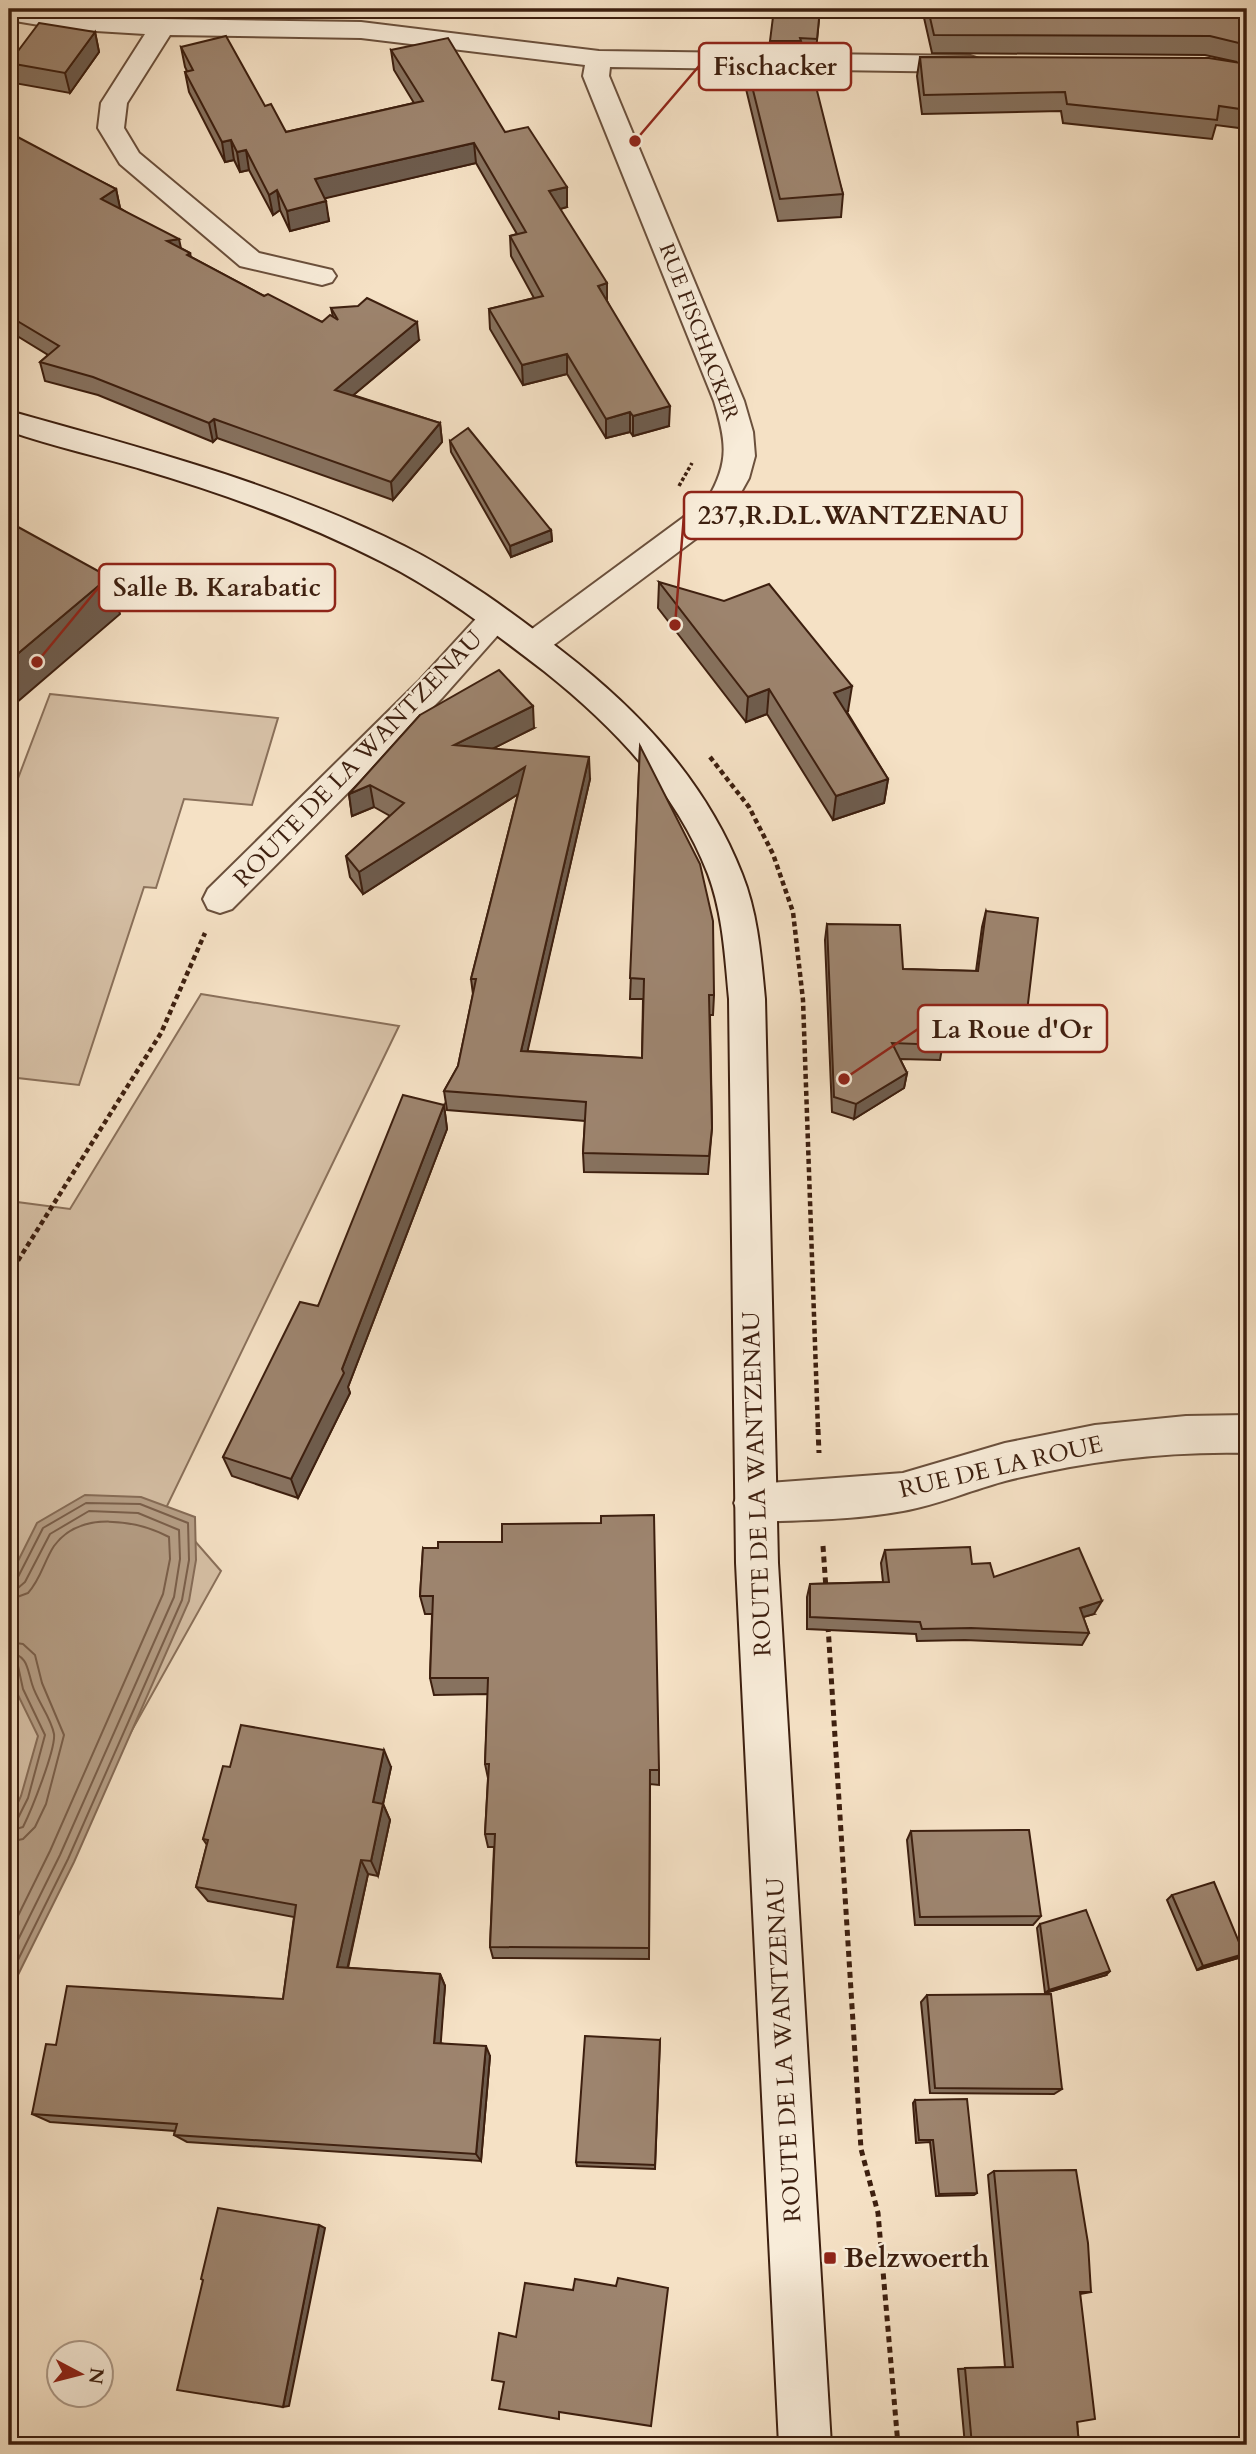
<svg xmlns="http://www.w3.org/2000/svg" width="1256" height="2454" font-family="Cardo,serif">
<rect width="100%" height="100%" fill="#f5e1c5"/>
<filter id="stains"><feTurbulence type="fractalNoise" baseFrequency=".00286" numOctaves="4"/><feColorMatrix values="0 0 0 0 .2 0 0 0 0 .09 0 0 0 0 .02 0 0 0 .5 -.17"/></filter>
<radialGradient id="worn" r=".72"><stop offset=".6" stop-color="#630" stop-opacity="0"/><stop offset="1" stop-color="#630" stop-opacity=".3"/></radialGradient>
<g fill="#d6c0a6" stroke="#8a705a" stroke-width="2">
<polygon points="50,694 278,718 252,805 184,799 156,888 144,887 79,1085 9,1077 9,780 17,781"/>
<polygon points="201,994 399,1026 166,1508 221,1571 42,1891 9,1871 9,1201 70,1209"/>
</g>
<polygon fill="#b69f87" stroke="#866c57" stroke-width="2" points="85,1495 141,1497 195,1517 196,1560 189,1601 74,1862 9,1993 9,1822 21,1796 38,1736 16,1691 9,1652 10,1577 37,1523"/>
<g fill="none" stroke-linecap="round" stroke-linejoin="round">
<g stroke="#7a5f4b" stroke-width="2">
<polyline points="9,1581 18,1577 43,1528 86,1503 140,1504 188,1523 189,1560 182,1600 68,1859 9,1978"/>
<polyline points="9,1590 18,1588 25,1582 50,1534 89,1511 138,1513 179,1530 180,1559 174,1597 60,1855 9,1958"/>
<path d="M 9,1600 L 28,1593 C 41,1579 44,1561 54,1546 C 80,1510 136,1520 169,1537 L 170,1559 L 163,1594 L 50,1851 L 9,1934"/>
<polyline points="9,1642 23,1644 35,1655 42,1683 64,1735 46,1804 35,1827 23,1839 9,1842"/>
<path d="M 9,1652 C 28,1656 27,1668 32,1684 C 37,1701 51,1717 54,1734 C 56,1749 31,1811 23,1827 L 9,1831"/>
<polyline points="9,1661 18,1666 23,1689 45,1735 28,1798 17,1820 9,1823"/>
</g>
<g stroke="#6b503c" stroke-width="4">
<g id="minor">
<path d="M 9,9 L 162,19 L 361,22 L 599,51 L 970,56 L 979,59 L 983,64 L 979,69 L 970,72 L 610,67 L 609,76 L 744,401 L 753,432 L 755,456 L 749,478 L 729,514 L 543,653 L 532,657 L 521,653 L 516,645 L 521,637 L 707,500 C 730,462 726,441 714,401 L 583,76 L 585,65 L 361,38 L 170,35 L 127,103 L 124,128 L 139,153 L 259,253 L 332,270 L 336,276 L 332,282 L 322,285 L 240,266 L 120,164 L 98,128 L 101,103 L 145,34 L 63,29 L 9,20 Z"/>
<polygon points="495,607 506,610 511,618 506,626 442,698 232,909 220,913 208,909 203,899 208,889 418,682 484,610"/>
<path d="M 1247,1415 L 1247,1453 C 1165,1451 1085,1461 1005,1481 C 971,1490 938,1505 903,1511 C 855,1520 804,1520 755,1522 L 740,1517 L 734,1503 L 740,1489 L 755,1484 L 903,1473 L 1005,1443 L 1095,1425 L 1186,1416 Z"/>
</g>
</g>
<g stroke="#3d1f0f" stroke-width="4">
<path id="secondary" d="M 9,411 C 142,448 279,484 404,546 C 460,574 513,613 562,651 C 640,711 706,782 742,874 C 758,914 761,957 765,999 L 778,1563 L 831,2445 L 779,2445 L 736,1563 L 729,999 C 725,957 723,914 708,874 C 676,791 613,726 544,671 C 493,632 440,591 382,562 C 306,523 223,493 141,469 C 97,456 52,446 9,431 Z"/>
</g>
<polyline stroke="#3d1f0f" stroke-width="3.5" stroke-dasharray="3.5 2.5" stroke-linecap="butt" points="679,486 692,463"/>
<g stroke="#3d1f0f" stroke-width="4.5" stroke-dasharray="5 3.5" stroke-linecap="butt">
<polyline points="710,757 749,807 773,854 793,912 803,1000 818,1430"/>
<polyline points="9,1275 161,1033 205,933"/>
</g>
<g stroke="#3d1f0f" stroke-width="5" stroke-dasharray="6 4.5" stroke-linecap="butt">
<polyline points="818,1429 819,1453"/>
<polyline points="823,1546 826,1589"/>
<polyline points="828,1626 861,2149 878,2213 898,2445"/>
</g>
<use href="#minor" fill="#f8ecd9" fill-rule="evenodd"/>
<use href="#secondary" fill="#f8ecd9" fill-rule="evenodd"/>
</g>
<g fill="#87725f" stroke="#3d1f0f" stroke-width="2">
<polygon points="820,9 816,51 800,50 800,51 843,194 841,217 778,221 746,89 747,66 766,65 769,51 770,41"/>
<polygon points="922,9 1247,9 1247,129 1216,125 1212,139 1063,123 1061,111 922,114 917,76 920,57 1237,62 1205,55 932,53"/>
<polygon points="95,32 99,52 70,93 14,83 9,63"/>
<polygon points="181,47 265,106 286,132 414,103 394,70 391,50 505,132 567,207 560,209 607,301 669,426 633,436 630,432 606,438 567,374 523,385 490,329 489,309 534,298 511,256 510,236 517,234 476,163 324,198 329,221 290,231 280,210 273,215 249,170 240,172 234,160 225,162 189,92 185,72 187,71 185,67"/>
<polygon points="9,136 116,189 120,208 181,248 190,253 191,257 264,296 322,322 333,317 331,308 419,340 353,395 440,423 442,442 393,500 217,438 213,442 98,395 45,381 40,362 48,355 9,331"/>
<polygon points="450,441 551,530 552,541 511,557 451,452"/>
<polygon points="659,582 848,711 847,712 888,779 884,803 833,820 767,714 746,722 658,608"/>
<polygon points="420,715 534,728 494,748 590,779 527,1051 642,1058 643,999 630,999 640,746 714,995 713,1015 710,1015 712,1128 708,1174 584,1172 583,1153 585,1121 447,1110 444,1091 458,1066 473,994 471,979 518,794 363,894 350,877 346,856 390,816 374,807 352,816 349,794"/>
<polygon points="986,911 1025,1029 1021,1044 943,1042 940,1060 900,1059 907,1073 904,1088 854,1119 832,1112 825,940 827,924 903,969 976,971 982,927"/>
<polygon points="444,1105 447,1129 348,1387 350,1393 298,1498 232,1476 223,1457"/>
<polygon points="423,1548 659,1770 659,1785 650,1784 649,1959 493,1958 490,1947 494,1847 488,1847 485,1834 488,1778 485,1764 488,1694 434,1695 430,1678 432,1614 425,1614 420,1596"/>
<polygon points="885,1550 972,1564 994,1577 1094,1614 1083,1617 1089,1633 1082,1645 965,1640 917,1641 916,1634 807,1629 807,1597 810,1584 883,1582 881,1563"/>
<polygon points="230,1767 391,1767 383,1804 390,1820 378,1876 368,1874 348,1968 440,1974 445,1986 440,2043 490,2056 481,2161 187,2142 174,2135 175,2131 50,2122 32,2114 56,2045 283,1999 294,1917 208,1901 196,1887 207,1845 203,1839"/>
<polygon points="911,1831 1041,1916 1033,1925 915,1925 907,1840"/>
<polygon points="1172,1895 1244,1954 1238,1958 1197,1970 1167,1900"/>
<polygon points="1040,1924 1106,1975 1045,1993 1037,1928"/>
<polygon points="927,1995 1062,2089 1054,2094 930,2093 921,2002"/>
<polygon points="660,2040 655,2169 577,2166 576,2162"/>
<polygon points="915,2100 977,2193 974,2195 936,2196 930,2142 916,2143 913,2103"/>
<polygon points="994,2171 1091,2292 1080,2294 1077,2422 1079,2445 965,2445 958,2369 1005,2367 988,2175"/>
<polygon points="1247,2392 1247,2415 1240,2395"/>
</g>
<g fill="#6e5c4d" stroke="#3d1f0f" stroke-width="2">
<polygon points="95,32 99,52 70,93 65,73"/>
<polygon points="231,140 234,160 225,162 222,142"/>
<polygon points="474,143 476,163 318,200 315,179"/>
<polygon points="246,150 249,170 240,172 237,152"/>
<polygon points="567,187 567,207 550,212 549,191"/>
<polygon points="116,189 120,208 106,218 101,199"/>
<polygon points="277,190 280,210 273,215 269,195"/>
<polygon points="326,201 329,221 290,231 287,211"/>
<polygon points="179,239 183,258 167,241"/>
<polygon points="607,283 607,303 598,286"/>
<polygon points="417,322 419,340 338,408 335,390"/>
<polygon points="567,354 567,374 523,385 522,365"/>
<polygon points="670,406 669,426 633,436 633,416"/>
<polygon points="630,412 630,432 606,438 606,419"/>
<polygon points="214,419 217,438 213,442 209,423"/>
<polygon points="440,423 442,442 393,500 391,482"/>
<polygon points="9,499 18,528 9,536"/>
<polygon points="551,530 552,541 511,557 510,546"/>
<polygon points="109,577 120,614 9,709 9,661"/>
<polygon points="852,686 848,711 831,718 834,693"/>
<polygon points="769,689 767,714 746,722 748,697"/>
<polygon points="533,706 534,728 456,767 454,745"/>
<polygon points="589,757 590,779 523,1071 521,1051"/>
<polygon points="525,767 526,789 363,894 359,872"/>
<polygon points="888,779 884,803 833,820 836,796"/>
<polygon points="370,785 374,807 352,816 349,794"/>
<polygon points="907,1073 904,1088 854,1119 856,1104"/>
<polygon points="444,1105 447,1129 348,1387 350,1393 298,1498 291,1479 342,1369"/>
<polygon points="1102,1601 1094,1614 1073,1620 1080,1608"/>
<polygon points="384,1750 391,1767 380,1818 373,1802"/>
<polygon points="383,1804 390,1820 378,1876 371,1861"/>
<polygon points="361,1860 368,1874 345,1979 337,1967"/>
<polygon points="1244,1954 1238,1958 1197,1970 1203,1966"/>
<polygon points="1110,1971 1106,1975 1045,1993 1049,1990"/>
<polygon points="440,1974 445,1986 440,2053 434,2043"/>
<polygon points="486,2046 490,2056 481,2161 476,2154"/>
<polygon points="319,2225 325,2228 289,2406 283,2407"/>
</g>
<g fill="#9d846e" stroke="#3d1f0f" stroke-width="2">
<polygon points="774,9 820,9 817,39 800,38 801,41 770,41"/>
<polygon points="928,9 1247,9 1247,45 1210,36 934,35"/>
<polygon points="39,23 95,32 65,73 9,63"/>
<polygon points="226,36 265,106 271,104 286,132 423,101 391,50 448,38 505,132 528,127 567,187 549,191 604,278 607,283 598,286 670,406 633,416 630,412 606,419 567,354 522,365 489,309 543,296 510,236 526,232 474,143 315,179 326,201 287,211 277,190 269,195 246,150 237,152 231,140 222,142 185,72 193,70 181,47"/>
<polygon points="768,51 807,51 843,194 780,199 747,66 766,65"/>
<polygon points="920,57 1209,58 1247,64 1247,110 1219,106 1217,120 1067,104 1065,92 924,95"/>
<polygon points="12,134 116,189 101,199 179,239 167,241 190,253 187,255 264,296 268,294 322,322 330,315 338,320 331,308 358,306 367,298 417,322 335,390 440,423 391,482 214,419 209,423 93,377 40,362 59,346 9,316 9,136"/>
<polygon points="468,428 551,530 510,546 450,441"/>
<polygon points="9,522 109,577 9,661"/>
<polygon points="659,582 724,601 769,584 852,686 834,693 888,779 836,796 769,689 748,697"/>
<polygon points="499,670 533,706 454,745 589,757 521,1051 642,1058 644,979 630,978 640,746 700,864 713,921 714,995 709,995 712,1128 709,1156 583,1153 586,1102 444,1091 458,1066 476,979 471,979 525,767 359,872 346,856 404,803 370,785 349,794 420,715"/>
<polygon points="986,911 1038,918 1025,1029 942,1027 944,1045 892,1043 907,1073 856,1104 834,1097 827,924 900,925 903,969 978,971"/>
<polygon points="403,1095 444,1105 342,1369 344,1373 291,1479 223,1457 300,1302 318,1306"/>
<polygon points="654,1515 659,1770 650,1770 649,1948 490,1947 495,1834 485,1834 489,1764 485,1764 488,1678 430,1678 433,1596 420,1596 423,1548 438,1548 438,1542 502,1542 502,1524 601,1523 601,1516"/>
<polygon points="970,1547 972,1564 990,1563 994,1577 1079,1548 1102,1601 1080,1608 1089,1633 971,1628 922,1629 920,1622 810,1617 810,1584 889,1582 885,1550"/>
<polygon points="241,1725 384,1750 373,1802 383,1804 371,1861 361,1860 337,1967 440,1974 434,2043 486,2046 476,2154 174,2135 177,2124 32,2114 46,2044 56,2045 67,1986 283,1999 296,1905 196,1887 208,1840 203,1839 223,1766 230,1767"/>
<polygon points="1029,1830 1041,1916 920,1917 911,1831"/>
<polygon points="1214,1882 1244,1954 1203,1966 1172,1895"/>
<polygon points="1086,1910 1110,1971 1049,1990 1040,1924"/>
<polygon points="1051,1994 1062,2089 935,2088 927,1995"/>
<polygon points="585,2036 660,2040 655,2165 576,2162"/>
<polygon points="967,2099 977,2193 939,2194 933,2140 919,2140 915,2100"/>
<polygon points="1076,2170 1088,2243 1091,2292 1080,2292 1095,2419 1077,2422 1079,2445 972,2445 965,2368 1013,2367 994,2171"/>
<polygon points="218,2208 319,2225 283,2407 177,2390 203,2280 201,2279"/>
<polygon points="618,2278 668,2288 651,2426 559,2412 559,2419 499,2409 504,2382 492,2380 499,2333 516,2337 525,2283 573,2290 575,2279 616,2286"/>
</g>
<rect fill="#8f2418" stroke="#f8ecd9" stroke-width="2.5" x="823" y="2251" width="14" height="14" rx="3.5"/>
<g text-anchor="middle" dominant-baseline="central" stroke-width="5" stroke-linejoin="round" paint-order="stroke">
<g font-size="21" fill="#3d1f0f" stroke="#f8ecd9">
<text transform="translate(699 332) rotate(69)">RUE FISCHACKER</text>
</g>
<g font-size="24" fill="#3d1f0f" stroke="#f8ecd9">
<text transform="translate(358 759) rotate(-46)">ROUTE DE LA WANTZENAU</text>
<text transform="translate(1001 1467) rotate(-13)">RUE DE LA ROUE</text>
<text transform="translate(757 1484) rotate(-92)">ROUTE DE LA WANTZENAU</text>
<text transform="translate(784 2050) rotate(-93)">ROUTE DE LA WANTZENAU</text>
</g>
<g font-size="28" font-weight="bold" fill="#3d1f0f" stroke="#f8ecd9" text-anchor="start">
<text x="844" y="2258">Belzwoerth</text>
</g>
</g>
<path fill="none" stroke="#8f2418" stroke-width="2.5" d="M635 141L699 66M675 625L684 515M37 662L99 587M844 1079L918 1029"/>
<g fill="#8f2418" stroke="#f8ecd9" stroke-width="2.5">
<circle cx="635" cy="141" r="7"/>
<circle cx="675" cy="625" r="7"/>
<circle cx="37" cy="662" r="7"/>
<circle cx="844" cy="1079" r="7"/>
</g>
<g fill="#f8ecd9" stroke="#8f2418" stroke-width="2.5">
<rect x="699" y="43" width="152" height="47" rx="7"/>
<rect x="684" y="492" width="338" height="47" rx="7"/>
<rect x="99" y="564" width="236" height="47" rx="7"/>
<rect x="918" y="1005" width="189" height="47" rx="7"/>
</g>
<g font-size="26" text-anchor="middle" font-weight="bold" fill="#3d1f0f">
<text x="775" y="75">Fischacker</text>
<text x="853" y="524">237,R.D.L.WANTZENAU</text>
<text x="217" y="596">Salle B. Karabatic</text>
<text x="1012" y="1038">La Roue d'Or</text>
</g>
<rect width="1256" height="2454" fill="none" stroke="#f5e1c5" stroke-width="35"/>
<rect x="10" y="10" width="1235" height="2433" fill="none" stroke="#3d1f0f" stroke-width="3.5"/>
<rect x="18" y="18" width="1221" height="2419" fill="none" stroke="#3d1f0f" stroke-width="2"/>
<g transform="translate(80 2374) rotate(97)"><circle r="33" fill="#f8ecd9" stroke="#ad9a88" stroke-width="2"/>
<path d="M0-5L12 26L0 18L-12 26Z" fill="#8f2418"/>
<text y="-10" font-size="19" font-weight="bold" text-anchor="middle" fill="#3d1f0f">N</text>
</g>
<rect width="100%" height="100%" filter="url(#stains)"/>
<rect width="100%" height="100%" fill="url(#worn)"/>
</svg>
